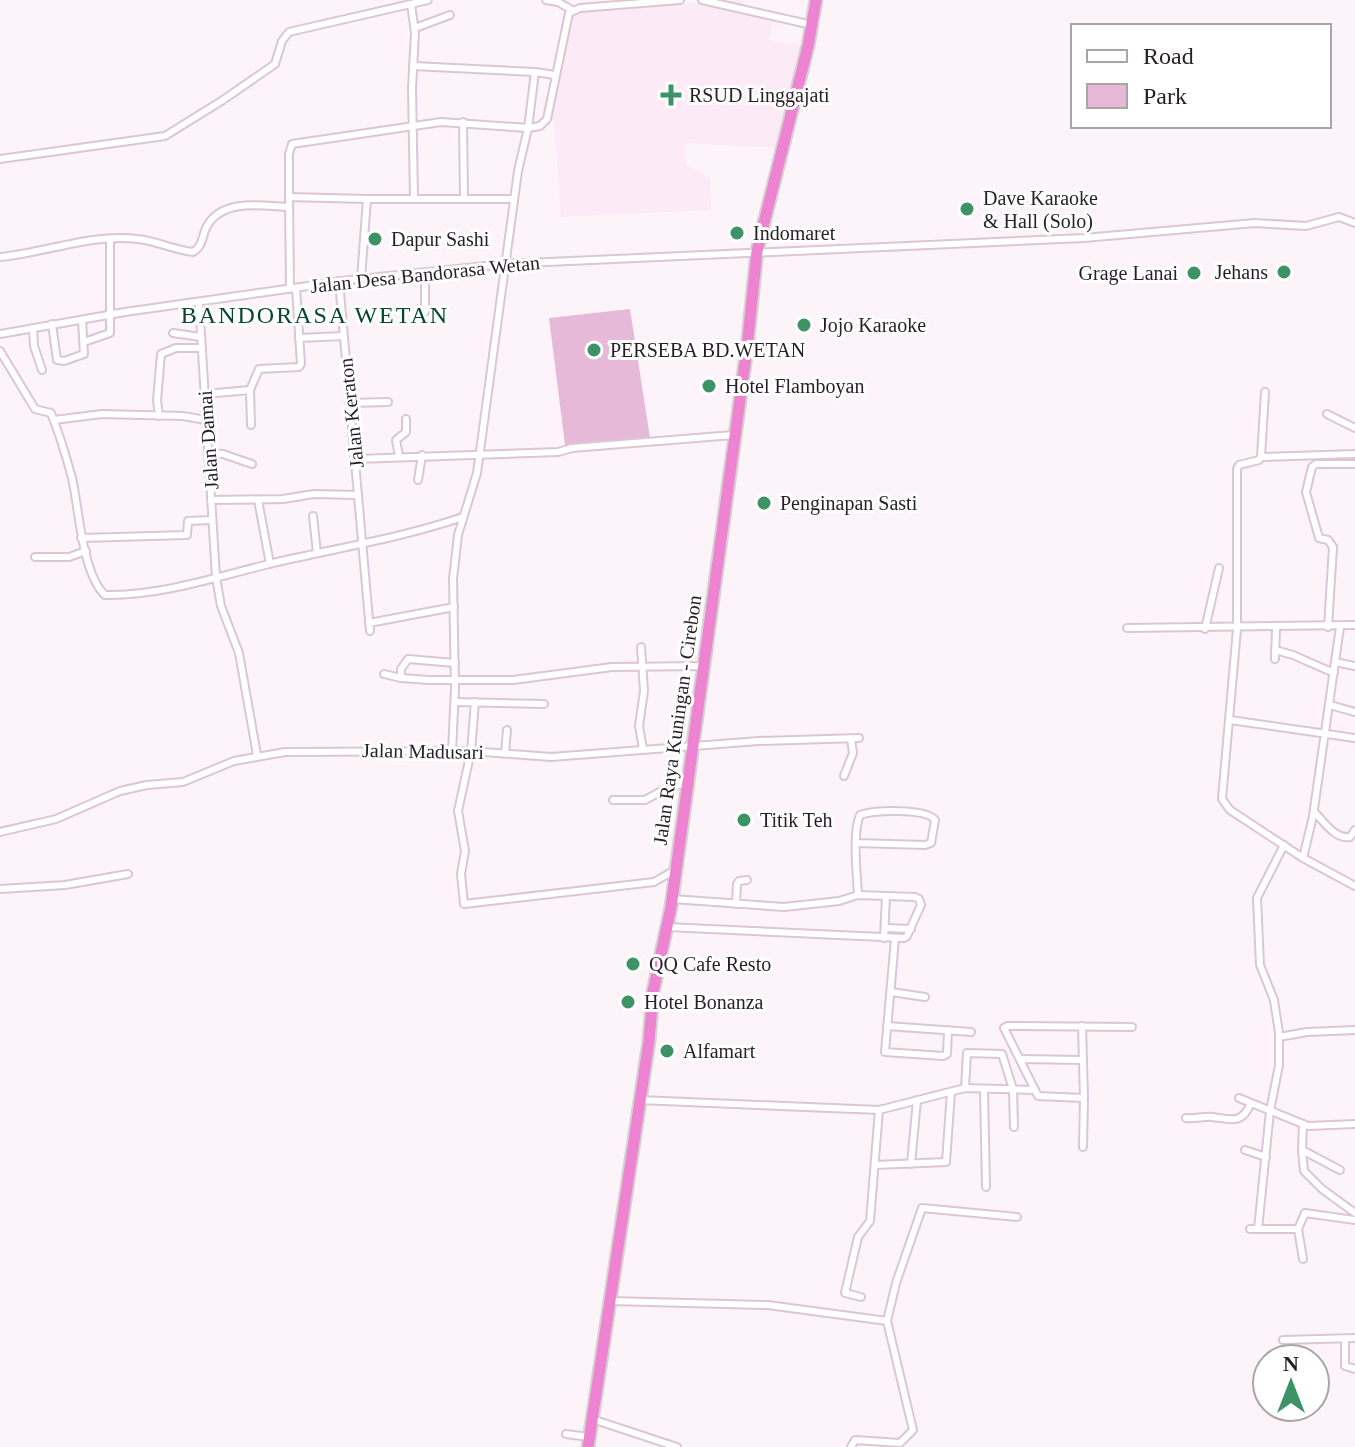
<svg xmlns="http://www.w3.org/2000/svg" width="1355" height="1447" font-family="'Times New Roman',serif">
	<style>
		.built { fill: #fceaf6 }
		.green { fill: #e7b9d9 }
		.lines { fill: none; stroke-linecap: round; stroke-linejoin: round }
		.street-casing { stroke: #dcc6d5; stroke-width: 10 }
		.highway-casing { stroke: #d4d2d3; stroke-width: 15 }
		.street { stroke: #fff; stroke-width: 6 }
		.highway { stroke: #ed83d1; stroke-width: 11 }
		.poi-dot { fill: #3d9266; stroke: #fff; stroke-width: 3 }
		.labels { text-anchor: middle; stroke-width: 6; stroke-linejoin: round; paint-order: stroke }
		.poi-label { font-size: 20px; fill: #271f24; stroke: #fff; text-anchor: start }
		.street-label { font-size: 20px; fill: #271f24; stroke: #fff }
		.quarter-label { font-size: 24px; letter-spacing: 2px; fill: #06482b; stroke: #fff }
	</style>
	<rect width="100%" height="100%" fill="#fdf4fa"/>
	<polygon class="built" points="743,0 741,10 773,19 769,40 801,45 779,148 685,143 686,165 710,178 711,210 561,217 554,121 548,118 568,16 581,9"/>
	<polygon class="green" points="630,309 650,438 565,445 549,318"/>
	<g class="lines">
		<defs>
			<g id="street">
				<polyline points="546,0 558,2 572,10"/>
				<polyline points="702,0 812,25"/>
				<polyline points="411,4 415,33 412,88 414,199"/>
				<polyline points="415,28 450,15"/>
				<polyline points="413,66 535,72 528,128 518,171 477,473 458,535 453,579 455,689 452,751"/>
				<polyline points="535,72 555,75"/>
				<polyline points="463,122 464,199"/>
				<polyline points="0,159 165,136 223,100 275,64 282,41 289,32 428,0"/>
				<polyline points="289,197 289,154 292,144 441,122 528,128 540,126 547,119 569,13 580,8 680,0"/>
				<path d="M0,257c45,-4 92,-24 138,-18 19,2 36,11 55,13 10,-5 9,-17 14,-26 16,-28 55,-20 82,-19"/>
				<polyline points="361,279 367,199 514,199"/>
				<polyline points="339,281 370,631"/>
				<polyline points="290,289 289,197 367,199"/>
				<polyline points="199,302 216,577 221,606 239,653 257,755"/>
				<polyline points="425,312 425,272"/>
				<polyline points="52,324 57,360 64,361 84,354 82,320"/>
				<polyline points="33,328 34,346 42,370"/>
				<polyline points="173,333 201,337"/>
				<polyline points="0,334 125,312 350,280 505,264 1084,238 1255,223 1306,226 1339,217 1355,223"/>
				<polyline points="299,338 343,336"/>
				<polyline points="84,342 110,333 110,240"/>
				<path d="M0,351l35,58 16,4c8,20 15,43 21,65 7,30 10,96 33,117 57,1 114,-19 168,-32 64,-15 128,-25 190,-46"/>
				<polyline points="1265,392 1261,457 1259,460 1239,465 1237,469 1237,629 1222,799 1230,810 1303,858 1355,886"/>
				<polyline points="205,394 250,390"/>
				<polyline points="350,403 388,402"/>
				<polyline points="1327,414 1355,428"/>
				<polyline points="159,416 157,400 161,354 176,348 202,348"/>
				<polyline points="54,420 102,414 183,416 206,420"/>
				<polyline points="251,425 250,390 259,369 299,367 301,364 296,288"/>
				<polyline points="208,453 223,454 252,464"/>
				<polyline points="399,456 396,440 406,432 406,419"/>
				<polyline points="1261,457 1355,454"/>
				<polyline points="356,459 558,452 572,448 733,435"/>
				<polyline points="418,480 422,455"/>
				<polyline points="211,500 283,499 314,494 358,495"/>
				<polyline points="258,500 270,564"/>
				<polyline points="313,516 317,553"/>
				<polyline points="81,538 187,535 188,521 212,520"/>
				<polyline points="35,557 69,557 86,551"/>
				<polyline points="369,623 454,607"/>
				<polyline points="1328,627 1333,547 1328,540 1319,538 1306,492 1312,467 1316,464 1355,464"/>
				<polyline points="1127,628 1355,625"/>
				<polyline points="1205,629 1219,568"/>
				<polyline points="641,647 644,691 639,726 643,749"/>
				<polyline points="1275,650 1293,655 1334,673"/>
				<polyline points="1275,659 1276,628"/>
				<polyline points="1335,662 1355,666"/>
				<polyline points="455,663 408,659 401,669 401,678 429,680 513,680 612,667 703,666"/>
				<polyline points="384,674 401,678"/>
				<polyline points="455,702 544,704"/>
				<polyline points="475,702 471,751 458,811 465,851 461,874 464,904 654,882 675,870"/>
				<polyline points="1330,705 1355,712"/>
				<polyline points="1230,720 1355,738"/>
				<polyline points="505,753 507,730"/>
				<polyline points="844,776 853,753 851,739"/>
				<polyline points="613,800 645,800 667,788 688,782"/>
				<path d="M1314,812c11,10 20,27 36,25l5,-7"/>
				<polyline points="0,832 56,819 120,791 147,785 183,782 234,761 285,752 471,751 551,757 759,741 859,738"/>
				<path d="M857,843l68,2 6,-2 4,-23c-9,-12 -61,-10 -75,-5 -8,18 -3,59 -2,80"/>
				<polyline points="1303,858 1313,816 1340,627"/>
				<polyline points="0,889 65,885 128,874"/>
				<polyline points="736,904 737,884 739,881 747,880"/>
				<polyline points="667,927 904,938 907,936 921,905 919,899 915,897 858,895 839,901 784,907 672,899"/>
				<polyline points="885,928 911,929"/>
				<polyline points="884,938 886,896"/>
				<polyline points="895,939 885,1052 943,1056 947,1054 948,1030"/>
				<polyline points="891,992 925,997"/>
				<polyline points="887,1026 971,1032"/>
				<polyline points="1082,1026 1084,1098 1038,1096 1004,1028 1007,1026 1132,1027"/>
				<polyline points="1279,1037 1307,1032 1355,1030"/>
				<polyline points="1020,1059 1083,1060"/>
				<polyline points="965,1088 967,1053 1002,1054 1013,1089 1014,1127"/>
				<polyline points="984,1089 986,1187"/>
				<polyline points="1239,1098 1308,1126 1355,1124"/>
				<polyline points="639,1100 879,1110 965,1088 1035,1090"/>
				<path d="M1186,1118c9,1 18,-2 27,-1 20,3 29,7 38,-14"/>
				<polyline points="1303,1124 1302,1150 1340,1170"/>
				<polyline points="1083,1147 1084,1098"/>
				<polyline points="1245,1150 1266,1157"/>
				<polyline points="1302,1150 1304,1171 1322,1189 1355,1213"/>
				<polyline points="911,1164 917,1100"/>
				<polyline points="875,1165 946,1162 951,1092"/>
				<polyline points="1250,1229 1298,1229"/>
				<polyline points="1258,1229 1270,1111 1279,1065 1279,1033 1274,1000 1260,965 1257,898 1284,845"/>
				<polyline points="1303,1259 1298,1229 1305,1213 1355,1220"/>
				<polyline points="861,1297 845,1293 858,1237 870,1221 879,1110"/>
				<polyline points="611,1301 768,1305 887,1321"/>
				<polyline points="1283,1340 1355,1338"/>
				<polyline points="1345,1340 1345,1366 1355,1369"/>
				<polyline points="592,1419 677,1447"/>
				<polyline points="566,1434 589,1437"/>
				<polyline points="851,1447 855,1440 900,1443 913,1430 887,1321 896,1283 922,1208 1017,1217"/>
			</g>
			<polyline id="highway" points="588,1447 649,1041 653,992 671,907 747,348 757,251 808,46 816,0"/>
		</defs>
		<use href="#street" class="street-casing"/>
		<use href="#highway" class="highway-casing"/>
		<use href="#street" class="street"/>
		<use href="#highway" class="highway"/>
	</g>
	<g class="poi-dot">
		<path d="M667 83h8v8h8v8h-8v8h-8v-8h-8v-8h8z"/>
		<circle cx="967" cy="209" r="8"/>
		<circle cx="737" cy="233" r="8"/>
		<circle cx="375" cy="239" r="8"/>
		<circle cx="1284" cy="272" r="8"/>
		<circle cx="1194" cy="273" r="8"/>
		<circle cx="804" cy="325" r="8"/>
		<circle cx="594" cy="350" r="8"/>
		<circle cx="709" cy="386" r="8"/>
		<circle cx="764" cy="503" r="8"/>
		<circle cx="744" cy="820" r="8"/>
		<circle cx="633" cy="964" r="8"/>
		<circle cx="628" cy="1002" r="8"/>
		<circle cx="667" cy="1051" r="8"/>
	</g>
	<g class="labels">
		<g class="poi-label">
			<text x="689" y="102">RSUD Linggajati</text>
			<text x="983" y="205">Dave Karaoke<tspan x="983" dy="23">&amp; Hall (Solo)</tspan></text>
			<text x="753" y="240">Indomaret</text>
			<text x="391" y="246">Dapur Sashi</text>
			<text x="1268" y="279" text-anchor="end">Jehans</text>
			<text x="1178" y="280" text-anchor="end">Grage Lanai</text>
			<text x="820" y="332">Jojo Karaoke</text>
			<text x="610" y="357">PERSEBA BD.WETAN</text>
			<text x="725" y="393">Hotel Flamboyan</text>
			<text x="780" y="510">Penginapan Sasti</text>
			<text x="760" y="827">Titik Teh</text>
			<text x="649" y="971">QQ Cafe Resto</text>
			<text x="644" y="1009">Hotel Bonanza</text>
			<text x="683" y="1058">Alfamart</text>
		</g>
		<g class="street-label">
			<text transform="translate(425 274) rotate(-6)" y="7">Jalan Desa Bandorasa Wetan</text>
			<text transform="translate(351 413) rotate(-96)" y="7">Jalan Keraton</text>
			<text transform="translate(208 440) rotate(-94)" y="7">Jalan Damai</text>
			<text transform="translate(677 720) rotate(-82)" y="7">Jalan Raya Kuningan - Cirebon</text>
			<text transform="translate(423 751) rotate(1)" y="7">Jalan Madusari</text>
		</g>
		<g class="quarter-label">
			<text x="315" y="323">BANDORASA WETAN</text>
		</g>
	</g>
	<rect x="1071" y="24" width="260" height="104" fill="#ffffff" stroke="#a9a5a7" stroke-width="2"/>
	<rect x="1087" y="50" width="40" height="12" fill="#ffffff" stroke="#a9a5a7" stroke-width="2"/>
	<text x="1143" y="64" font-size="24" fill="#271f24">Road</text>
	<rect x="1087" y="84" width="40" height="24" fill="#e7b9d9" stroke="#a9a5a7" stroke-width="2"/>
	<text x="1143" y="104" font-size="24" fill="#271f24">Park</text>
	<g transform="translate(1291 1383)"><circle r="38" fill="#ffffff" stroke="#a9a5a7" stroke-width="2"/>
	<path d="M0-6L14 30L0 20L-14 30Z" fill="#3d9266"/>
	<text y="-12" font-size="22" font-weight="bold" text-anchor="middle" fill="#271f24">N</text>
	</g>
</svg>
